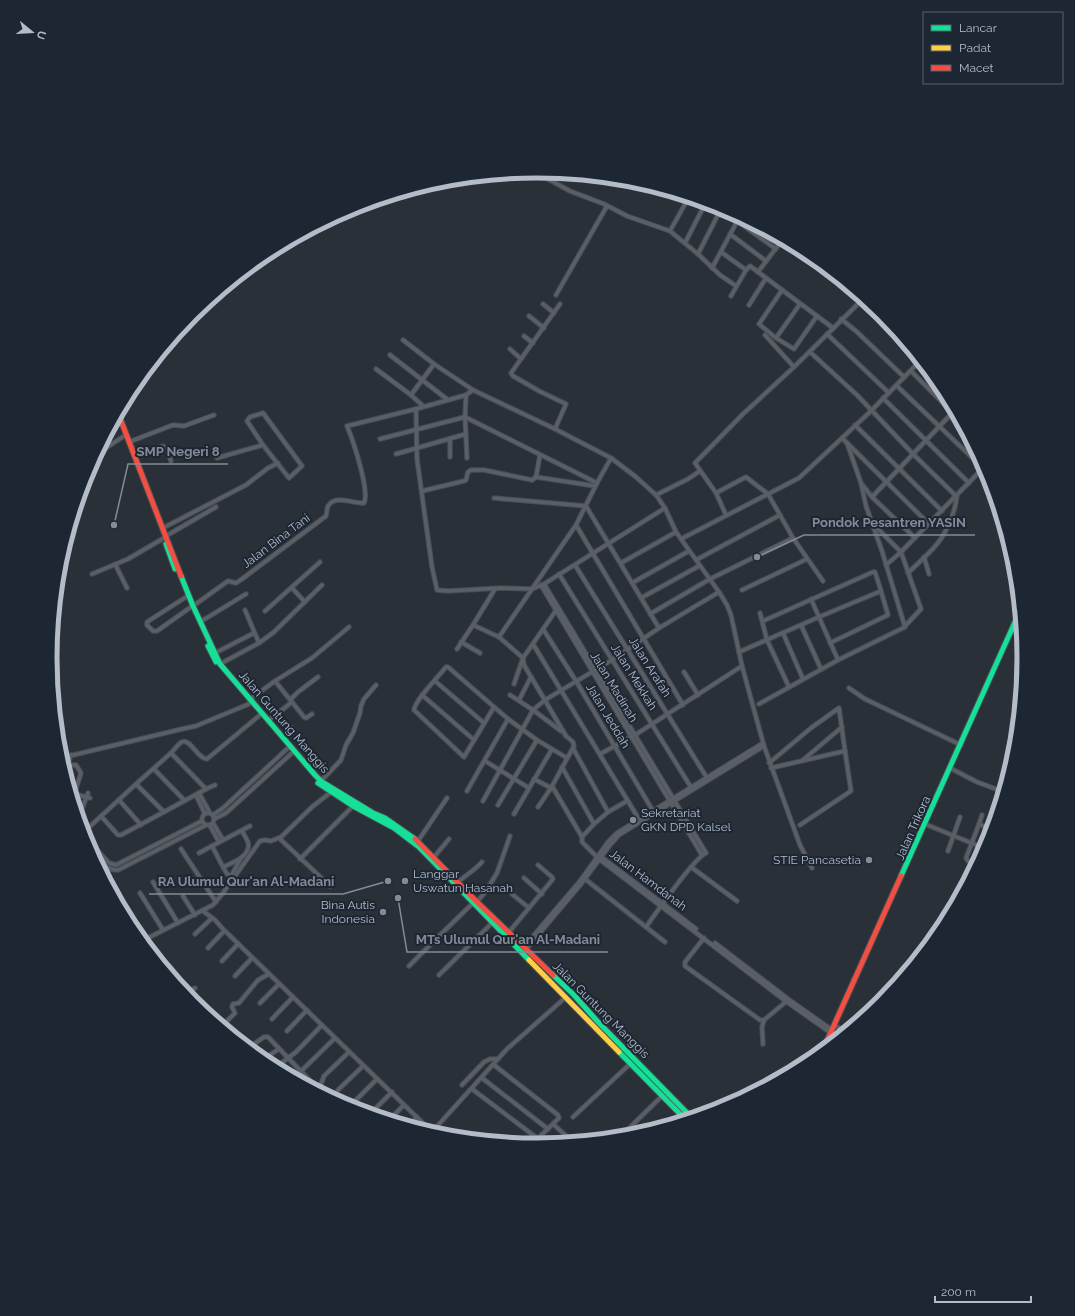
<svg xmlns="http://www.w3.org/2000/svg" width="1075" height="1316" font-family="Raleway,sans-serif">
	<style>
		.lines { fill: none; stroke-linecap: round; stroke-linejoin: round }
		.street-casing { stroke: #484c53; stroke-width: 5.5 }
		.fast-casing { stroke: #484c53; stroke-width: 7 }
		.slow-casing { stroke: #484c53; stroke-width: 7 }
		.jam-casing { stroke: #484c53; stroke-width: 7 }
		.street { stroke: #5a5e66; stroke-width: 3.5 }
		.fast { stroke: #16e098; stroke-width: 5 }
		.slow { stroke: #ffcf43; stroke-width: 5 }
		.jam { stroke: #f24e42; stroke-width: 5 }
		.poi-dot { fill: #848b96; stroke: #1d2633; stroke-width: 1.5 }
		.labels { text-anchor: middle; stroke-width: 4; stroke-linejoin: round; paint-order: stroke }
		.street-label { font-size: 12px; fill: #b4bcc9; stroke: #1d2633 }
		.poi-label { font-size: 12px; fill: #b4bcc9; stroke: #1d2633; text-anchor: start }
		.rim { fill: none; stroke: #b4bcc9; stroke-width: 5 }
		.leader { fill: none; stroke: #848b96; stroke-width: 1.5 }
		.callout-dot { fill: #848b96; stroke: #1d2633; stroke-width: 1.5 }
		.callout-label { font-size: 13px; text-anchor: middle; font-weight: bold; fill: #848b96; stroke: #1d2633; stroke-width: 4; stroke-linejoin: round; paint-order: stroke }
	</style>
	<rect width="100%" height="100%" fill="#2a3038"/>
	<g class="lines">
		<defs>
			<g id="street">
				<polyline points="537,171 548,179 570,191 604,204 627,216 670,231 698,254 720,275 736,286"/>
				<polyline points="737,221 776,249"/>
				<polyline points="670,231 689,197"/>
				<polyline points="730,234 766,261"/>
				<polyline points="685,243 706,202"/>
				<polyline points="721,252 746,270"/>
				<polyline points="698,254 722,207"/>
				<polyline points="712,268 740,216"/>
				<polyline points="758,272 783,239"/>
				<polyline points="782,290 759,324 776,338 794,349 817,316"/>
				<polyline points="556,295 607,206"/>
				<polyline points="731,296 746,270 750,266 833,328"/>
				<polyline points="543,304 554,313"/>
				<polyline points="749,305 766,278"/>
				<polyline points="529,316 544,328"/>
				<polyline points="841,319 856,331 904,377"/>
				<polyline points="827,334 889,393"/>
				<polyline points="765,335 794,367"/>
				<polyline points="524,336 533,343"/>
				<polyline points="776,338 800,304"/>
				<polyline points="403,340 434,364 473,390 555,429 611,458"/>
				<polyline points="510,349 521,359"/>
				<polyline points="810,352 857,395 913,454 956,496"/>
				<polyline points="390,355 448,400"/>
				<polyline points="376,369 411,395"/>
				<polyline points="911,371 961,421"/>
				<polyline points="897,386 983,468"/>
				<polyline points="473,390 466,395 465,417 597,483"/>
				<polyline points="466,395 416,409 417,459 432,567 437,590 448,591 501,588 532,589 544,584 665,508"/>
				<polyline points="883,398 969,483"/>
				<polyline points="423,406 411,395 434,364"/>
				<polygon points="263,413 302,466 289,478 263,445 247,421 250,417"/>
				<polyline points="855,425 942,511"/>
				<polyline points="555,429 566,404 539,391 513,376 511,373 560,304"/>
				<polyline points="842,438 929,524"/>
				<polyline points="380,439 465,417 467,458"/>
				<polyline points="450,439 450,457"/>
				<polyline points="129,442 173,425 184,426 214,415"/>
				<polyline points="97,454 124,436"/>
				<polyline points="396,454 466,434"/>
				<polyline points="134,456 163,446 166,448 171,461"/>
				<polyline points="217,458 263,445"/>
				<polyline points="700,471 688,479 656,495 665,508 676,532 719,592 727,605 731,615 742,666 764,746 800,845 812,868"/>
				<polyline points="536,477 540,455"/>
				<polyline points="861,483 872,497 915,538"/>
				<polyline points="422,491 464,481 466,480 468,472 471,470 484,470 532,480 536,477 595,486"/>
				<polyline points="716,493 746,477 768,494 780,515"/>
				<polyline points="872,497 955,410"/>
				<polyline points="494,498 586,506 659,628"/>
				<polyline points="726,515 716,493 695,463 743,414 794,367 864,298"/>
				<polyline points="576,525 683,705"/>
				<polyline points="874,525 901,552 921,609 905,626"/>
				<polyline points="163,528 246,485 268,468 278,463"/>
				<polyline points="166,536 216,507"/>
				<polyline points="681,539 799,478 871,411 921,360"/>
				<polyline points="924,557 929,574"/>
				<polyline points="696,560 780,515 793,538 823,581"/>
				<polyline points="621,563 676,532"/>
				<polyline points="115,564 127,588"/>
				<polyline points="575,565 707,778"/>
				<polyline points="886,565 901,552 985,466"/>
				<path d="M908,573c10,-10 21,-19 29,-29 10,-12 19,-34 20,-49"/>
				<polyline points="92,574 128,559 164,538"/>
				<polyline points="559,574 692,789"/>
				<polyline points="632,583 689,551"/>
				<path d="M544,584l162,269c-13,6 -50,60 -60,74"/>
				<polyline points="541,585 702,855"/>
				<polyline points="292,588 305,602"/>
				<polyline points="742,590 807,559"/>
				<polyline points="186,597 147,622 147,625 153,631 157,631 191,607"/>
				<polyline points="641,598 699,566"/>
				<polyline points="811,599 819,617 881,591 888,615 830,643"/>
				<path d="M193,606l35,-25 8,2 6,-4 84,-63c1,-3 1,-8 2,-10 8,-12 25,-2 36,-3 6,-12 -11,-63 -17,-77l69,-17"/>
				<polyline points="557,609 523,658 524,665 566,736"/>
				<polyline points="245,610 259,643"/>
				<polyline points="265,611 320,562"/>
				<polyline points="760,613 767,640 789,687"/>
				<polyline points="650,614 710,579 793,538"/>
				<polyline points="763,621 873,572 875,572 881,591"/>
				<polyline points="200,622 246,594"/>
				<polyline points="473,625 495,589"/>
				<polyline points="801,625 821,669"/>
				<polyline points="543,629 576,681 653,811"/>
				<polyline points="783,633 803,679"/>
				<polyline points="499,637 576,525 597,483 611,458 636,477 656,495"/>
				<polyline points="461,642 480,653"/>
				<polyline points="533,644 640,821"/>
				<polyline points="457,649 473,625 499,637 523,658 514,684"/>
				<polyline points="739,652 819,617 838,660"/>
				<polyline points="215,653 254,633"/>
				<polyline points="220,664 259,643 274,632 322,585"/>
				<polyline points="684,672 698,695"/>
				<polyline points="275,681 304,717 306,718 312,714"/>
				<polyline points="435,681 484,723"/>
				<polyline points="849,688 865,699 961,745"/>
				<polyline points="422,695 474,740"/>
				<polyline points="510,695 533,710 561,731"/>
				<polyline points="249,700 275,681 312,658 349,627"/>
				<polyline points="290,700 298,692 318,677"/>
				<polyline points="519,700 531,677"/>
				<polyline points="759,704 838,660 905,627 882,551 866,506 861,483 847,443"/>
				<path d="M494,707l-30,50 -50,-47c1,-10 25,-34 32,-43h2l60,52 29,21 30,18"/>
				<polyline points="268,721 292,702"/>
				<polyline points="283,737 292,728"/>
				<polyline points="573,748 608,812 594,824 582,837 582,842 599,859 787,1002 831,1033"/>
				<path d="M171,753c3,-3 7,-9 11,-11 8,-4 16,17 25,17l53,-44"/>
				<polyline points="600,754 635,735 742,666"/>
				<polyline points="61,758 182,729 196,726 249,704"/>
				<polyline points="803,760 842,727"/>
				<polyline points="485,761 529,788"/>
				<polyline points="769,763 811,728 839,708 845,751 771,768"/>
				<polyline points="68,765 76,765 81,773 73,798"/>
				<polyline points="562,767 594,824"/>
				<polyline points="950,768 977,782 1004,792"/>
				<polyline points="154,769 184,800"/>
				<polyline points="65,773 71,755"/>
				<polyline points="534,779 551,788 574,746 573,742 566,736"/>
				<polyline points="321,781 341,760 346,745 353,733 360,713 361,706 364,699 376,685"/>
				<polyline points="552,786 582,837"/>
				<polyline points="206,789 215,785"/>
				<polyline points="467,791 508,719"/>
				<polyline points="199,793 210,813"/>
				<polyline points="74,794 90,798"/>
				<polyline points="196,795 205,814"/>
				<polyline points="119,800 141,825"/>
				<polyline points="483,801 533,710 545,700 612,660 659,628 719,592"/>
				<polyline points="498,805 537,740"/>
				<polyline points="538,807 551,788"/>
				<polyline points="608,812 627,801"/>
				<circle cx="208" cy="819" r="6"/>
				<polyline points="80,814 88,793"/>
				<polyline points="514,814 552,749"/>
				<polyline points="213,815 223,808 288,748"/>
				<polyline points="101,816 118,835 121,835 164,812"/>
				<polyline points="214,819 226,813 292,753"/>
				<polyline points="213,823 223,840"/>
				<polyline points="925,824 986,849"/>
				<polyline points="979,824 982,815"/>
				<polyline points="800,825 851,791 845,751"/>
				<polyline points="210,826 219,842"/>
				<polyline points="85,831 136,784 164,812 206,789 171,753 136,784"/>
				<path d="M242,831c2,3 4,7 6,11 4,14 -16,21 -25,25l-11,-21 38,-20"/>
				<polyline points="86,837 107,861 109,863 116,865 202,821"/>
				<polyline points="279,838 330,886"/>
				<polyline points="418,841 447,798"/>
				<path d="M88,846c8,9 16,25 30,24l88,-45"/>
				<polyline points="181,849 216,902"/>
				<polyline points="948,851 960,817"/>
				<polyline points="199,853 212,846"/>
				<polyline points="600,856 696,929"/>
				<polyline points="434,857 449,839"/>
				<polyline points="300,859 353,806"/>
				<polyline points="977,865 968,861 966,858 979,824 992,830"/>
				<polyline points="223,867 227,874 231,876 241,858"/>
				<polyline points="691,867 737,901"/>
				<polyline points="524,878 542,894"/>
				<polyline points="585,879 665,942"/>
				<polyline points="153,882 178,923"/>
				<path d="M458,882c8,-7 17,-12 24,-20"/>
				<polyline points="140,893 163,930"/>
				<polyline points="512,894 529,908"/>
				<polyline points="183,896 195,915"/>
				<polyline points="477,902 486,891 497,873 510,836"/>
				<polyline points="126,911 144,940"/>
				<polyline points="203,911 215,920 223,929 431,1131"/>
				<polyline points="509,932 553,879 552,877 538,865"/>
				<polyline points="195,934 212,918"/>
				<polyline points="704,938 685,962 685,966 760,1020 764,1020"/>
				<polyline points="142,941 213,905 223,893 260,841 265,840 271,841 281,837 312,807 331,792"/>
				<polyline points="715,943 788,999 832,1030"/>
				<polyline points="208,948 224,931"/>
				<polyline points="523,948 580,881 608,842 617,833 763,743"/>
				<polyline points="523,953 581,884 610,845 619,835 764,746"/>
				<polyline points="222,961 238,944"/>
				<polyline points="409,966 438,937 473,903"/>
				<polyline points="439,975 493,922"/>
				<polyline points="235,976 252,958"/>
				<polyline points="185,993 195,988"/>
				<polyline points="260,1003 279,984"/>
				<polyline points="205,1013 206,1013"/>
				<polyline points="863,1018 868,1008"/>
				<polyline points="272,1019 293,997"/>
				<polyline points="834,1025 847,1032"/>
				<polyline points="224,1029 226,1027 226,1022 235,1013 232,1007 233,1004 239,1003 258,980 269,974"/>
				<polyline points="287,1031 307,1010"/>
				<polyline points="763,1044 762,1027 764,1020 788,1000"/>
				<polyline points="248,1048 264,1037 268,1037 317,1088"/>
				<polyline points="262,1060 279,1049"/>
				<polyline points="494,1065 558,1115 559,1118 531,1145"/>
				<polyline points="275,1068 296,1052 322,1025"/>
				<polyline points="294,1078 335,1038"/>
				<polyline points="482,1078 548,1129"/>
				<polyline points="462,1085 484,1062 490,1059 498,1059"/>
				<polyline points="317,1089 321,1084 324,1076 349,1052"/>
				<polyline points="472,1089 537,1138"/>
				<polyline points="338,1090 363,1066"/>
				<polyline points="339,1102 340,1102"/>
				<polyline points="350,1106 377,1079"/>
				<polyline points="370,1114 392,1092"/>
				<polyline points="573,1117 631,1063"/>
				<polyline points="389,1120 404,1105"/>
				<polyline points="553,1124 573,1142"/>
				<polyline points="409,1126 417,1117"/>
				<polyline points="431,1133 507,1049 566,997"/>
				<polyline points="619,1138 663,1095"/>
			</g>
			<g id="fast">
				<polyline points="166,544 175,569"/>
				<polyline points="181,576 193,606 220,664 315,775 322,782 373,813 385,818 415,839"/>
				<polyline points="208,646 216,662"/>
				<polyline points="318,783 353,806 394,828 419,847 529,960"/>
				<polyline points="901,876 1020,611"/>
				<polyline points="553,975 574,995 598,1022 692,1118"/>
				<polyline points="619,1052 686,1120"/>
			</g>
			<polyline id="slow" points="529,960 619,1052"/>
			<g id="jam">
				<polyline points="118,413 181,576"/>
				<polyline points="415,839 477,902 553,975"/>
				<polyline points="822,1052 901,876"/>
			</g>
		</defs>
		<use href="#street" class="street-casing"/>
		<use href="#fast" class="fast-casing"/>
		<use href="#slow" class="slow-casing"/>
		<use href="#jam" class="jam-casing"/>
		<use href="#street" class="street"/>
		<use href="#fast" class="fast"/>
		<use href="#slow" class="slow"/>
		<use href="#jam" class="jam"/>
	</g>
	<g class="poi-dot">
		<circle cx="633" cy="820" r="4"/>
		<circle cx="869" cy="860" r="4"/>
		<circle cx="405" cy="881" r="4"/>
		<circle cx="383" cy="912" r="4"/>
	</g>
	<g class="labels">
		<g class="street-label">
			<text transform="translate(276 541) rotate(-37)" y="4">Jalan Bina Tani</text>
			<text transform="translate(650 667) rotate(58)" y="4">Jalan Arafah</text>
			<text transform="translate(634 677) rotate(58)" y="4">Jalan Mekkah</text>
			<text transform="translate(614 687) rotate(59)" y="4">Jalan Madinah</text>
			<text transform="translate(608 716) rotate(59)" y="4">Jalan Jeddah</text>
			<text transform="translate(284 722) rotate(49)" y="4">Jalan Guntung Manggis</text>
			<text transform="translate(913 828) rotate(-66)" y="4">Jalan Trikora</text>
			<text transform="translate(648 880) rotate(37)" y="4">Jalan Hamdanah</text>
			<text transform="translate(601 1010) rotate(45)" y="4">Jalan Guntung Manggis</text>
		</g>
		<g class="poi-label">
			<text x="641" y="817">Sekretariat<tspan x="641" dy="14">GKN DPD Kalsel</tspan></text>
			<text x="861" y="864" text-anchor="end">STIE Pancasetia</text>
			<text x="413" y="878">Langgar<tspan x="413" dy="14">Uswatun Hasanah</tspan></text>
			<text x="375" y="909" text-anchor="end">Bina Autis<tspan x="375" dy="14">Indonesia</tspan></text>
		</g>
	</g>
	<path d="M0 0H1075V1316H0ZM57 658a480 480 0 1 1 960 0a480 480 0 1 1-960 0Z" fill="#1d2633" fill-rule="evenodd"/>
	<path class="rim" d="M57 658a480 480 0 1 1 960 0a480 480 0 1 1-960 0Z"/>
	<path class="leader" d="M114 525L128 464H228M757 557L804 535H975M388 881L343 894H149M398 898L407 952H608"/>
	<g class="callout-dot">
		<circle cx="114" cy="525" r="4"/>
		<circle cx="757" cy="557" r="4"/>
		<circle cx="388" cy="881" r="4"/>
		<circle cx="398" cy="898" r="4"/>
	</g>
	<g class="callout-label">
		<text x="178" y="456">SMP Negeri 8</text>
		<text x="889" y="527">Pondok Pesantren YASIN</text>
		<text x="246" y="886">RA Ulumul Qur'an Al-Madani</text>
		<text x="508" y="944">MTs Ulumul Qur'an Al-Madani</text>
	</g>
	<rect x="923" y="12" width="140" height="72" fill="#1d2633" stroke="#59626f"/>
	<rect x="931" y="25" width="20" height="6" fill="#16e098" stroke="#59626f"/>
	<text x="959" y="32" font-size="12" fill="#b4bcc9">Lancar</text>
	<rect x="931" y="45" width="20" height="6" fill="#ffcf43" stroke="#59626f"/>
	<text x="959" y="52" font-size="12" fill="#b4bcc9">Padat</text>
	<rect x="931" y="65" width="20" height="6" fill="#f24e42" stroke="#59626f"/>
	<text x="959" y="72" font-size="12" fill="#b4bcc9">Macet</text>
	<g transform="translate(32 32) rotate(108)" stroke="#1d2633" stroke-width="3" paint-order="stroke">
	<path d="M0-3L7 15L0 10L-7 15Z" fill="#b4bcc9"/>
	<text y="-6" font-size="11" font-weight="bold" text-anchor="middle" fill="#b4bcc9">U</text>
	</g>
	<path d="M935 1296v6h96v-6" fill="none" stroke="#b4bcc9" stroke-width="2"/>
	<text x="941" y="1296" font-size="12" fill="#b4bcc9" stroke="#1d2633" stroke-width="3" paint-order="stroke">200 m</text>
</svg>
